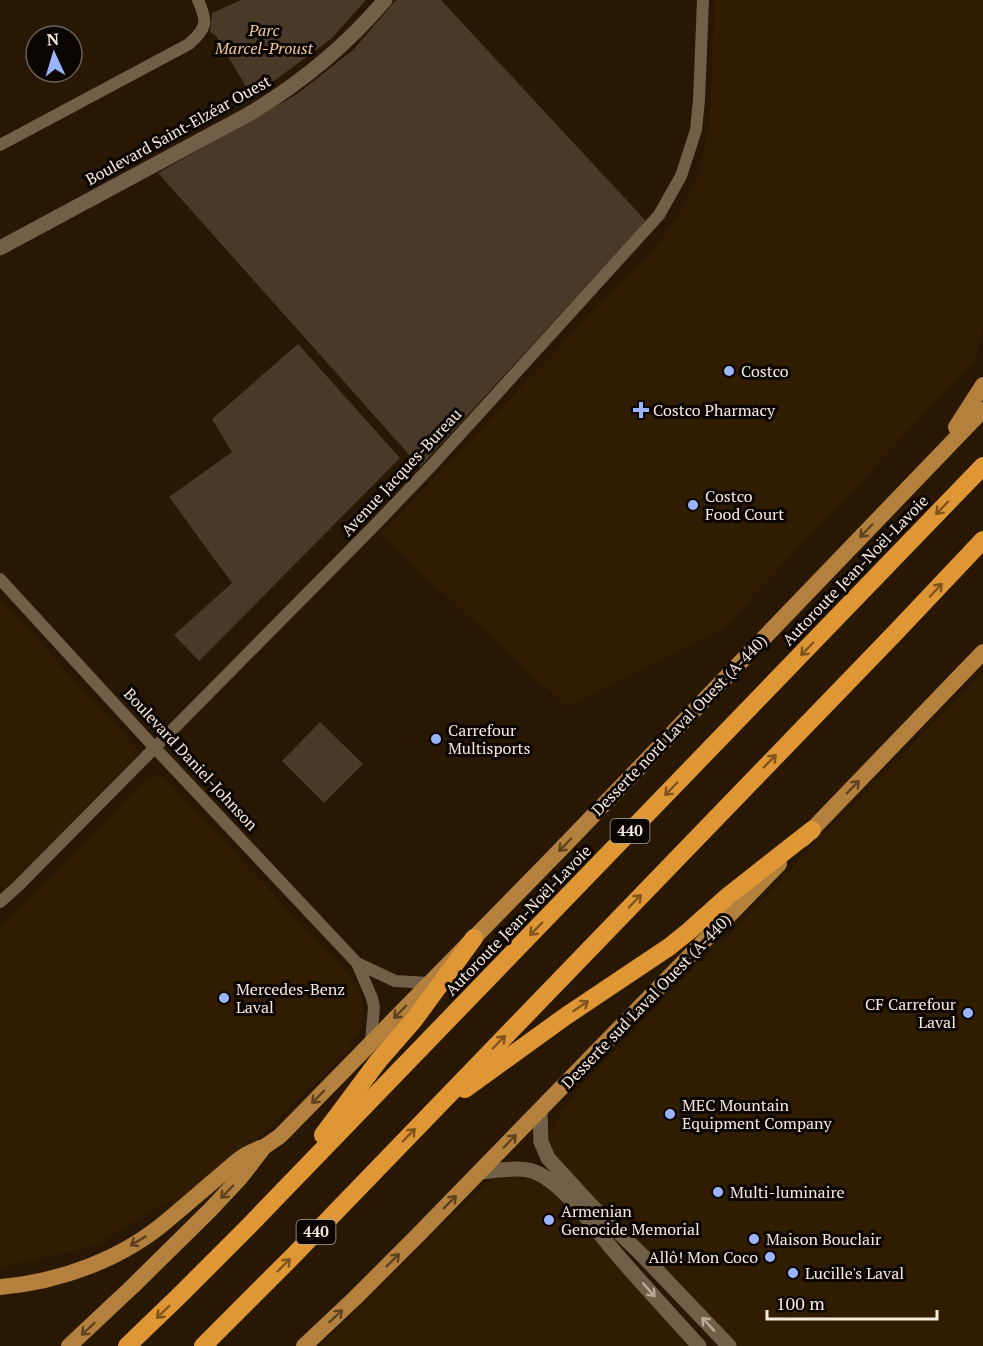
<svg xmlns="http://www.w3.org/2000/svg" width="983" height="1346" font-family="'PT Serif',serif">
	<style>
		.built { fill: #301c01 }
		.green { fill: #483928 }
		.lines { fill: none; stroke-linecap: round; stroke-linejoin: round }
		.minor { stroke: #725f48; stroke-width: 12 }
		.tertiary { stroke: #725f48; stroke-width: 15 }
		.primary { stroke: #b3813d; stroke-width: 16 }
		.motorway { stroke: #df9735; stroke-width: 18 }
		.oneway { stroke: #80551e }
		.oneway2 { stroke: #5f431f }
		.oneway3 { stroke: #bbac9a }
		.poi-dot { fill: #9ab5fd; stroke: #0b0501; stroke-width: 2 }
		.labels { text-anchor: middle; stroke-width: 6; stroke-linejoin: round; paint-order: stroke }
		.shield { fill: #0b0501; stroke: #b0a69c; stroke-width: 1.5 }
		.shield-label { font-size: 15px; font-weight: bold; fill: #f7ebde }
		.park-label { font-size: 16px; font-style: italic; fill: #f1c89a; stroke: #0b0501 }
		.street-label { font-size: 16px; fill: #f7ebde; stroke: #0b0501 }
		.poi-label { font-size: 16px; fill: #f7ebde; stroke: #0b0501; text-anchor: start }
	</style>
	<rect width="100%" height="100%" fill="#281703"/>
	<g class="built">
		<polygon points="714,0 983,0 983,328 974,361 720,631 567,707 380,534 655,248 679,213 698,176 710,123"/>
		<polygon points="0,599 140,752 5,890 0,884"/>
		<polygon points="983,672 983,1346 738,1346 665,1269 608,1215 553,1154 548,1144 550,1131 563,1109 577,1091 719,941 722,943 788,872"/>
		<polygon points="155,775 161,776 165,778 353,980 358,987 364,1005 362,1025 359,1033 348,1047 350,1049 294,1104 243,1152 176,1206 169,1201 97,1244 74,1251 0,1267 0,929 146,779"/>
		<polygon points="510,1175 534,1177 555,1192 586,1227 606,1254 690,1346 321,1346 482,1187 489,1182 499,1177"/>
	</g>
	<g class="green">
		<polygon points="241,0 366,0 331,39 252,97 216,36 210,32 212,13"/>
		<polygon points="396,0 441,0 646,221 420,467 158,173 297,94 353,50"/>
		<polygon points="298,344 400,458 199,661 174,635 232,583 169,497 232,452 212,419"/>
		<polygon points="320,722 363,764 324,803 282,761"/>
	</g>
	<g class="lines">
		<g class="minor">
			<path d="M0,145l189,-101c18,-16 19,-22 9,-44"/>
			<polyline points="0,579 155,748 357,963 395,981 429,983"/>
			<polyline points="0,902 17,887 376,524 434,463 659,215 681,176 696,130 699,100 703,0"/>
			<polyline points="357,963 372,998 374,1007 371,1042"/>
		</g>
		<g class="tertiary">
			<path d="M0,248l249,-134c52,-31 97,-68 136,-114"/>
			<polyline points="540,1110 541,1142 548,1158 590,1204 645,1258 729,1346"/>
			<path d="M480,1172c18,-1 38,-6 55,0 30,12 62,60 84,85 26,30 53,59 80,89"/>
		</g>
		<g class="primary">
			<polyline points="956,427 983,385"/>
			<polyline points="803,839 983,652"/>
			<path d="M0,1287c60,-5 123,-28 169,-68 18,-15 35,-30 53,-45 7,-6 14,-13 22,-18 4,-3 11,-5 16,-8"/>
			<polyline points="69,1346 134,1285 210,1210 241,1177 264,1147 280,1136 561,849 983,410"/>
			<polyline points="304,1346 355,1298 420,1233 779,864"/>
		</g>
		<g class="motorway">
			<polyline points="465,1089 566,1016 669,947 689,931 728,896 812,830"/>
			<polyline points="323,1135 379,1060 414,1020 474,938"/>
			<polyline points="127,1346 179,1296 248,1227 983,466"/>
			<polyline points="203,1346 294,1255 895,633 983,540"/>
		</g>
	</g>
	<defs><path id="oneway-shaft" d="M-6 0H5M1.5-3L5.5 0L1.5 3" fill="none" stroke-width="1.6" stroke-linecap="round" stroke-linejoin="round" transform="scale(1.5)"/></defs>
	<g class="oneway">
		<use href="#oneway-shaft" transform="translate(942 508) rotate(134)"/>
		<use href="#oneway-shaft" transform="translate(936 590) rotate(-47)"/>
		<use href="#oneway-shaft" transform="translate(807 649) rotate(134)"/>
		<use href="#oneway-shaft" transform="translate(770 761) rotate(-46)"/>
		<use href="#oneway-shaft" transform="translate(671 789) rotate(134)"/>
		<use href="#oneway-shaft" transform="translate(635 901) rotate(-46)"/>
		<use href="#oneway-shaft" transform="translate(536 929) rotate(134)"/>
		<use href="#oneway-shaft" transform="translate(581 1006) rotate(-34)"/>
		<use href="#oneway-shaft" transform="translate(499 1042) rotate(-46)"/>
		<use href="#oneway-shaft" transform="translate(409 1135) rotate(-46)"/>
		<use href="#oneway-shaft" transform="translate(284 1265) rotate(-45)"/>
		<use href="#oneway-shaft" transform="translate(163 1312) rotate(136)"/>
	</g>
	<g class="oneway2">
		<use href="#oneway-shaft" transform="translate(866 531) rotate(134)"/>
		<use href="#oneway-shaft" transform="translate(853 787) rotate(-46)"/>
		<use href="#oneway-shaft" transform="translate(565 845) rotate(134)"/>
		<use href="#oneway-shaft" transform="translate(400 1012) rotate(134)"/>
		<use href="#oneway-shaft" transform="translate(318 1097) rotate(134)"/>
		<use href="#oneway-shaft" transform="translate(510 1141) rotate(-46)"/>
		<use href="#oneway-shaft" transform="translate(227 1192) rotate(134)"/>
		<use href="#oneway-shaft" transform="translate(450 1202) rotate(-45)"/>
		<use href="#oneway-shaft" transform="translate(138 1241) rotate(149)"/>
		<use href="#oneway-shaft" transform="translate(393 1260) rotate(-45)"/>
		<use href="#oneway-shaft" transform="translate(336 1316) rotate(-43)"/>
		<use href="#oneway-shaft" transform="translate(88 1329) rotate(137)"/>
	</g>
	<g class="oneway3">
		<use href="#oneway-shaft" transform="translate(649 1290) rotate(48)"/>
		<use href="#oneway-shaft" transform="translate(708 1324) rotate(-133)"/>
	</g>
	<g class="poi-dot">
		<circle cx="729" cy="371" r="6"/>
		<path d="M638 401h6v6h6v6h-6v6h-6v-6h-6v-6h6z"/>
		<circle cx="693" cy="505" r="6"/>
		<circle cx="436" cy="739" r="6"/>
		<circle cx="224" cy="998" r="6"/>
		<circle cx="968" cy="1013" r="6"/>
		<circle cx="670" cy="1114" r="6"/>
		<circle cx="718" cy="1192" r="6"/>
		<circle cx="549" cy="1220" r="6"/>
		<circle cx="754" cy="1239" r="6"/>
		<circle cx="770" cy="1257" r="6"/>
		<circle cx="793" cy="1273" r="6"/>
	</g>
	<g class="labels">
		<g class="shield">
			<rect x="610.5" y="819" width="39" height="24" rx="4.5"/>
			<rect x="296.5" y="1220" width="39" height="24" rx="4.5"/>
		</g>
		<g class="shield-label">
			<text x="630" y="836">440</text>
			<text x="316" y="1237">440</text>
		</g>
		<g class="park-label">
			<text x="264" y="36">Parc<tspan x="264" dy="18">Marcel-Proust</tspan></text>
		</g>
		<g class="street-label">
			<text transform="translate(178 130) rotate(-29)" y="6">Boulevard Saint-Elzéar Ouest</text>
			<text transform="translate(401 472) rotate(-47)" y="6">Avenue Jacques-Bureau</text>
			<text transform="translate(855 570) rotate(-46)" y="6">Autoroute Jean-Noël-Lavoie</text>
			<text transform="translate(679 725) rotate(-46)" y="6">Desserte nord Laval Ouest (A-440)</text>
			<text transform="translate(191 759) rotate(47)" y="6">Boulevard Daniel-Johnson</text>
			<text transform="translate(518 920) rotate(-46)" y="6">Autoroute Jean-Noël-Lavoie</text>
			<text transform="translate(646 1001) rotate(-46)" y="6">Desserte sud Laval Ouest (A-440)</text>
		</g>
		<g class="poi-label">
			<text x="741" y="377">Costco</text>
			<text x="653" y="416">Costco Pharmacy</text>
			<text x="705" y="502">Costco<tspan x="705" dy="18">Food Court</tspan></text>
			<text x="448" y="736">Carrefour<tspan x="448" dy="18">Multisports</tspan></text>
			<text x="236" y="995">Mercedes-Benz<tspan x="236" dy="18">Laval</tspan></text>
			<text x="956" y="1010" text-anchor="end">CF Carrefour<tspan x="956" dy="18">Laval</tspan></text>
			<text x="682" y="1111">MEC Mountain<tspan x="682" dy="18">Equipment Company</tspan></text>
			<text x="730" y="1198">Multi-luminaire</text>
			<text x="561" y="1217">Armenian<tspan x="561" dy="18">Genocide Memorial</tspan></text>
			<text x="766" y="1245">Maison Bouclair</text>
			<text x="758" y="1263" text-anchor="end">Allô! Mon Coco</text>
			<text x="805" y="1279">Lucille's Laval</text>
		</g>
	</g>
	<g transform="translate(54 54) rotate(356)"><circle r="28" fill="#0b0501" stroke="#696159" stroke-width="1.5"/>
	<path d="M0-4.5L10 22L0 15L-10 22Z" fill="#9ab5fd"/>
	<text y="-9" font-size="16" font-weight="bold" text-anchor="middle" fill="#f7ebde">N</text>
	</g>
	<path d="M767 1310v9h170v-9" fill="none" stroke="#f7ebde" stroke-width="3"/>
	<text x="776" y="1310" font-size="18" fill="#f7ebde" stroke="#0b0501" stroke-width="4.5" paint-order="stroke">100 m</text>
</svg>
